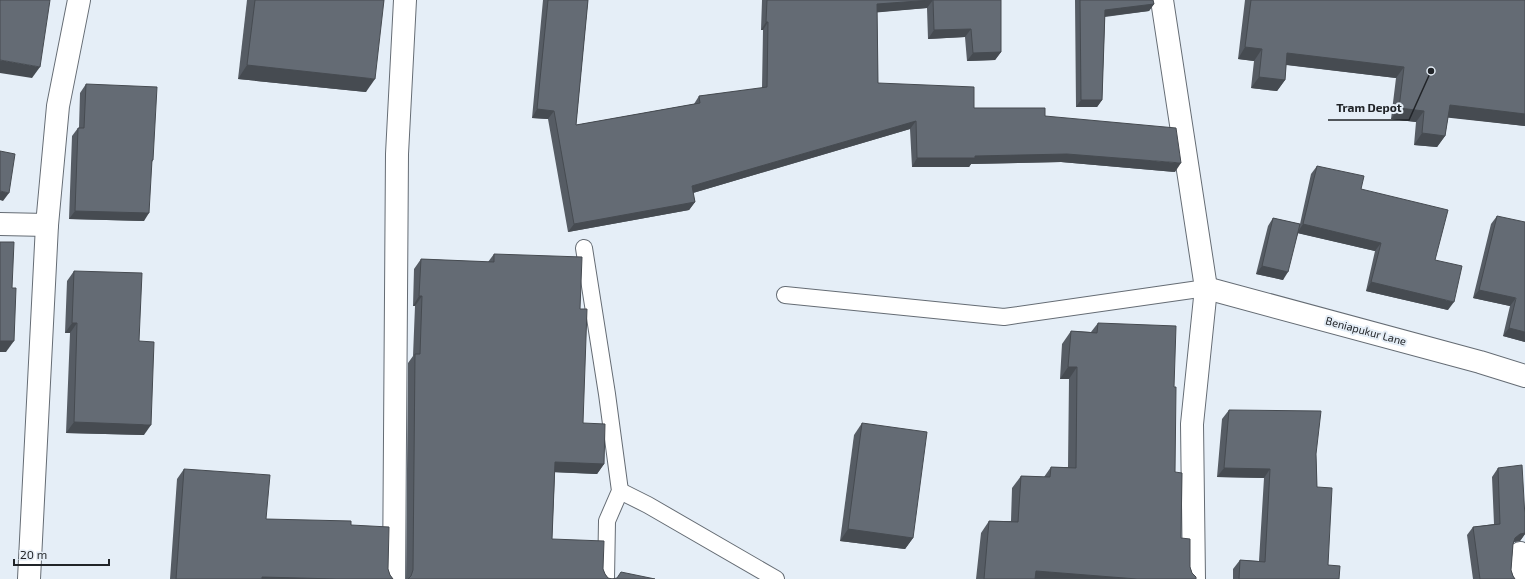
<svg xmlns="http://www.w3.org/2000/svg" width="1525" height="579" font-family="'Exo 2',sans-serif">
	<style>
		.lines { fill: none; stroke-linecap: round; stroke-linejoin: round }
		.lane-casing { stroke: #656c74; stroke-width: 18 }
		.street-casing { stroke: #656c74; stroke-width: 24 }
		.secondary-casing { stroke: #656c74; stroke-width: 24 }
		.lane { stroke: #fff; stroke-width: 16 }
		.street { stroke: #fff; stroke-width: 22 }
		.secondary { stroke: #fff; stroke-width: 22 }
		.wall { fill: #565c64 }
		.shaded-wall { fill: #464b51 }
		.building { fill: #646b74; stroke: #464b51 }
		.labels { text-anchor: middle; stroke-width: 4; stroke-linejoin: round; paint-order: stroke }
		.street-label { font-size: 11px; fill: #212428; stroke: #e5eef7 }
		.leader { fill: none; stroke: #212428; stroke-width: 1.5 }
		.callout-dot { fill: #212428; stroke: #e5eef7; stroke-width: 1.5 }
		.callout-label { font-size: 12px; text-anchor: middle; font-weight: bold; fill: #212428; stroke: #e5eef7; stroke-width: 4; stroke-linejoin: round; paint-order: stroke }
	</style>
	<rect width="100%" height="100%" fill="#e5eef7"/>
	<g class="lines">
		<defs>
			<g id="lane">
				<polyline points="584,248 607,394 620,491 607,521 606,579"/>
				<polyline points="785,295 1004,317 1206,288"/>
				<polyline points="620,491 648,505 776,579"/>
			</g>
			<g id="street">
				<polyline points="0,224 47,225"/>
				<polyline points="29,579 47,225 58,106 79,0"/>
				<polyline points="394,579 397,154 405,0"/>
				<polyline points="1518,579 1520,553"/>
			</g>
			<g id="secondary">
				<polyline points="1162,0 1206,288 1192,424 1194,579"/>
				<polyline points="1206,288 1480,362 1525,376"/>
			</g>
		</defs>
		<use href="#lane" class="lane-casing"/>
		<use href="#street" class="street-casing"/>
		<use href="#secondary" class="secondary-casing"/>
		<use href="#lane" class="lane"/>
		<use href="#street" class="street"/>
		<use href="#secondary" class="secondary"/>
	</g>
	<g class="wall">
		<polygon points="247,0 384,0 366,92 238,79"/>
		<polygon points="543,0 588,0 576,125 694,104 699,96 762,88 763,30 761,30 762,0 1001,0 1001,52 995,60 967,61 965,37 928,39 927,8 877,12 878,83 974,108 1045,116 1175,172 1061,162 971,164 969,167 912,167 910,129 693,193 695,202 689,210 568,232 548,119 532,118"/>
		<polygon points="1075,0 1153,0 1154,4 1149,11 1105,17 1102,100 1097,107 1076,107"/>
		<polygon points="1245,0 1525,0 1525,126 1448,117 1445,136 1437,147 1414,145 1416,122 1391,119 1396,78 1286,65 1285,80 1277,91 1251,88 1254,61 1238,59"/>
		<polygon points="86,84 153,160 152,162 144,221 69,219 72,136 78,128 79,128 80,93"/>
		<polygon points="1317,166 1361,189 1435,260 1448,310 1366,291 1375,251 1298,233 1283,280 1256,274 1268,226 1273,218 1300,224 1311,174"/>
		<polygon points="1497,216 1525,342 1503,336 1510,306 1473,298 1491,224"/>
		<polygon points="494,254 580,309 583,423 604,464 597,474 555,472 552,539 603,569 605,574 608,578 612,579 655,579 406,579 408,363 413,356 415,306 413,306 414,269 421,259 488,262"/>
		<polygon points="74,271 139,341 144,435 66,433 70,333 65,333 67,281"/>
		<polygon points="1098,323 1174,387 1175,472 1181,538 1192,573 1196,579 976,579 981,533 989,521 1011,521 1012,488 1021,476 1044,477 1051,467 1068,467 1069,379 1060,379 1062,344 1071,331 1091,332"/>
		<polygon points="1229,410 1316,454 1317,487 1328,565 1339,579 1233,579 1233,569 1240,560 1259,561 1264,478 1217,477 1222,419"/>
		<polygon points="862,423 913,538 905,549 840,541 854,435"/>
		<polygon points="1498,468 1525,517 1525,534 1520,541 1514,542 1513,544 1511,570 1513,576 1515,579 1473,579 1467,535 1473,527 1494,524 1492,477"/>
		<polygon points="184,469 266,519 351,525 388,569 390,575 393,579 170,579 177,479"/>
	</g>
	<g class="shaded-wall">
		<polygon points="933,0 927,8 871,13 877,4"/>
		<polygon points="1154,4 1149,11 1100,17 1105,10"/>
		<polygon points="766,22 768,22 763,30 761,30"/>
		<polygon points="971,29 965,37 928,39 934,30"/>
		<polygon points="1245,47 1262,49 1254,61 1238,59"/>
		<polygon points="1001,52 995,60 967,61 973,53"/>
		<polygon points="1287,53 1404,67 1396,78 1280,64"/>
		<polygon points="0,60 40,67 32,78 0,73"/>
		<polygon points="247,65 375,79 366,92 238,79"/>
		<polygon points="1259,77 1285,80 1277,91 1251,88"/>
		<polygon points="1081,100 1102,100 1097,107 1076,107"/>
		<polygon points="1450,105 1525,114 1525,126 1442,117"/>
		<polygon points="1399,108 1424,111 1416,122 1391,119"/>
		<polygon points="537,109 554,111 548,119 532,118"/>
		<polygon points="916,121 910,129 686,195 692,186"/>
		<polygon points="1422,133 1445,136 1437,147 1414,145"/>
		<polygon points="1067,154 1181,163 1175,172 1061,162 971,164 969,167 912,167 917,158 975,156"/>
		<polygon points="0,191 9,193 3,201 0,200"/>
		<polygon points="695,202 689,210 568,232 574,224"/>
		<polygon points="75,211 149,213 144,221 69,219"/>
		<polygon points="1303,224 1381,243 1375,251 1297,233"/>
		<polygon points="1262,266 1288,272 1283,280 1256,274"/>
		<polygon points="1371,282 1454,302 1448,310 1366,291"/>
		<polygon points="1479,290 1516,298 1510,306 1473,298"/>
		<polygon points="419,296 422,296 415,306 413,306"/>
		<polygon points="72,323 77,323 70,333 65,333"/>
		<polygon points="1509,328 1525,332 1525,342 1503,336"/>
		<polygon points="0,341 14,341 6,352 0,352"/>
		<polygon points="1068,367 1077,367 1069,379 1060,379"/>
		<polygon points="74,422 151,425 144,435 66,433"/>
		<polygon points="555,462 604,464 597,474 549,472"/>
		<polygon points="1224,468 1270,469 1264,478 1217,477"/>
		<polygon points="848,529 913,538 905,549 840,541"/>
		<polygon points="1525,533 1525,534 1520,541 1514,542 1515,538 1520,534"/>
		<polygon points="1036,571 1137,579 1030,579"/>
		<polygon points="262,577 336,579 261,579"/>
	</g>
	<g class="building">
		<polygon points="0,0 50,0 40,67 0,60"/>
		<polygon points="255,0 384,0 375,79 247,65"/>
		<polygon points="548,0 588,0 576,125 700,103 699,96 767,87 768,22 766,22 767,0 932,0 877,4 878,83 974,87 974,108 1045,108 1045,116 1176,128 1181,163 1067,154 975,156 975,158 917,158 916,121 692,186 695,202 574,224 554,111 537,109"/>
		<polygon points="933,0 1001,0 1001,52 973,53 971,29 934,30"/>
		<polygon points="1080,0 1153,0 1154,4 1105,10 1102,100 1081,100"/>
		<polygon points="1251,0 1525,0 1525,114 1450,105 1445,136 1422,133 1424,111 1399,108 1404,67 1287,53 1285,80 1259,77 1262,49 1245,47"/>
		<polygon points="86,84 157,87 153,160 152,160 149,213 75,211 78,128 84,128"/>
		<polygon points="0,151 15,154 9,193 0,191"/>
		<polygon points="1317,166 1364,176 1361,189 1448,210 1435,260 1462,266 1454,302 1371,282 1381,243 1303,224"/>
		<polygon points="1497,216 1525,222 1525,332 1509,328 1516,298 1479,290"/>
		<polygon points="1273,218 1300,224 1288,272 1262,266"/>
		<polygon points="0,242 14,242 12,288 16,288 14,341 0,341"/>
		<polygon points="494,254 582,257 580,309 587,309 583,423 605,424 604,464 555,462 552,539 604,541 603,569 605,574 608,578 612,579 617,578 621,572 655,579 408,579 411,576 413,570 415,354 420,354 422,296 419,296 421,259 494,262"/>
		<polygon points="74,271 142,273 139,341 154,342 151,425 74,422 77,323 72,323"/>
		<polygon points="1098,323 1176,326 1174,387 1176,387 1175,472 1182,473 1181,538 1190,539 1190,567 1192,573 1196,577 1196,579 1137,579 1036,571 1035,579 984,579 989,521 1018,522 1021,476 1050,477 1051,467 1076,468 1077,367 1068,367 1071,331 1097,333"/>
		<polygon points="1229,410 1321,411 1316,454 1317,487 1332,488 1328,565 1340,566 1339,579 1239,579 1240,560 1265,562 1270,469 1224,468"/>
		<polygon points="862,423 927,432 913,538 848,529"/>
		<polygon points="1522,465 1525,517 1525,533 1520,534 1515,538 1513,544 1511,570 1513,576 1515,579 1480,579 1473,527 1500,524 1498,468"/>
		<polygon points="184,469 270,475 266,519 351,521 351,525 389,527 388,569 390,575 393,579 336,579 262,577 262,579 176,579"/>
	</g>
	<g class="labels">
		<g class="street-label">
			<text transform="translate(1366 331) rotate(15)" y="4">Beniapukur Lane</text>
		</g>
	</g>
	<path class="leader" d="M1431 71L1409 120H1328"/>
	<circle class="callout-dot" cx="1431" cy="71" r="4"/>
	<g class="callout-label">
		<text x="1369" y="112">Tram Depot</text>
	</g>
	<path d="M14 559v6h95v-6" fill="none" stroke="#212428" stroke-width="2"/>
	<text x="20" y="559" font-size="12" fill="#212428" stroke="#e5eef7" stroke-width="3" paint-order="stroke">20 m</text>
</svg>
